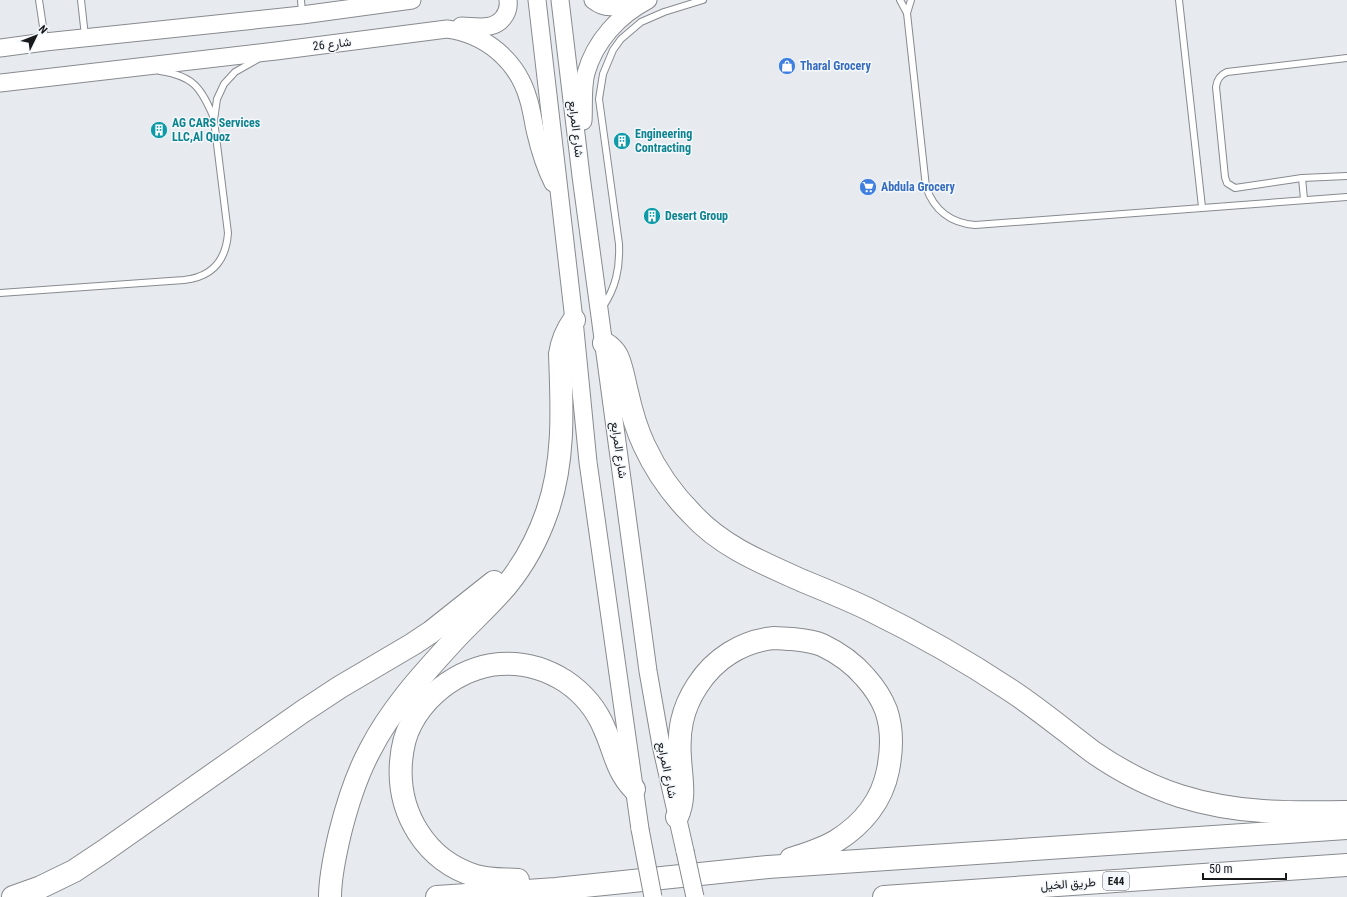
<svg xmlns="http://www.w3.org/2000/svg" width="1347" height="897" font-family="'Roboto Condensed',Vazirmatn,sans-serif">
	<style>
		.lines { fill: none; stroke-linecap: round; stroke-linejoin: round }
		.lane-casing { stroke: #878a8e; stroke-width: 8 }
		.secondary-casing { stroke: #878a8e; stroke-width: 19 }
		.highway-casing { stroke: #878a8e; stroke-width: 24 }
		.lane { stroke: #fff; stroke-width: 6 }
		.secondary { stroke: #fff; stroke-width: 17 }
		.highway { stroke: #fff; stroke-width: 22 }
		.secondary-bridge-casing { stroke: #878a8e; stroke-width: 19; stroke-linecap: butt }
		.secondary-bridge { stroke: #fff; stroke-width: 17 }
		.labels { text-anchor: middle; stroke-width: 3; stroke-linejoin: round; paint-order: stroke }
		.shield { fill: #f4f8fc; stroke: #595b5d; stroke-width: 1 }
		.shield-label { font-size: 11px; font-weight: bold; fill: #161819 }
		.street-label { font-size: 12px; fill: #161819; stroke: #f4f8fc }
		.shop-label { font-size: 12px; font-weight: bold; fill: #366cbe; stroke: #f4f8fc; text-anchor: start }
		.culture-label { font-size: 12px; font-weight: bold; fill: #0d838f; stroke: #f4f8fc; text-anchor: start }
	</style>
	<rect width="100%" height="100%" fill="#e7ebef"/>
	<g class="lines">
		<defs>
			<g id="lane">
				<polyline points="39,0 45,40"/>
				<polyline points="81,0 85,36"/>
				<polyline points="301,0 302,13"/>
				<path d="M900,0l7,13 19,174c8,23 25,36 49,38l372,-28"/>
				<polyline points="1179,0 1202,207"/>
				<polyline points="907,13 911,0"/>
				<path d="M1347,58l-120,14c-7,3 -10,7 -11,15l9,90 2,6 8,5 67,-10 45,-2"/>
				<path d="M160,71c34,5 41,17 54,47"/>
				<polyline points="1302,178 1304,199"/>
				<path d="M0,293l184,-13c28,-3 42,-19 44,-47l-14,-113 3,-21 7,-15 11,-12 23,-13"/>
				<path d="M602,308c14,-20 18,-40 17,-64l-20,-145 4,-25 10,-24 8,-11 20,-17 23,-10 39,-12"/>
			</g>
			<g id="secondary">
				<polyline points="537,0 574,320 588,462 640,829"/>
				<polyline points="560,0 581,176 648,671 661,745 685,851"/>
				<path d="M593,0c14,11 23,7 38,0"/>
				<path d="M461,26c14,0 32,5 42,-8 4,-5 6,-11 5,-18"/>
				<polyline points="0,48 45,42 302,15 412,0"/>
				<path d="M0,83l276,-32 171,-22c38,5 70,31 81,69 4,12 5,24 8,36 4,17 9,33 17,49"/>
				<path d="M583,121c1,-15 -1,-33 3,-48 9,-32 33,-58 62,-73"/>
			</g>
			<g id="highway">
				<path d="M604,343c5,3 10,7 13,13 5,10 7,24 10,36 4,18 9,36 17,53 12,26 28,49 48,69 30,33 71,49 111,67 22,9 44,18 65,28 49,24 97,51 142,81 29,19 55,41 83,62 26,18 56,34 87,44 57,18 109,17 167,16"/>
				<path d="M677,817c9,-19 4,-39 3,-59 -2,-27 2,-49 17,-72 17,-27 45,-45 77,-48 6,0 12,1 18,1 9,1 21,2 30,6 17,8 31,18 43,32 9,10 16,20 21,33 7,20 6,40 2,60 -6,31 -26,55 -52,71 -13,8 -30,13 -45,18"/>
				<path d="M518,880c-14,-1 -28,0 -42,-4 -50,-15 -79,-63 -75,-114 1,-13 4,-27 10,-38 6,-12 14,-22 24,-31 16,-14 34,-24 56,-28 26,-4 52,2 74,16 18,12 32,29 40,49 10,22 11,40 29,59"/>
				<polyline points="13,897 41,887 74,871 104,851 302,712 340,687 413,644 431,632 494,582"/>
				<path d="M330,897c0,-21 5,-43 10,-64 7,-28 16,-57 30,-83 22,-43 54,-77 86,-112 17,-18 35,-34 51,-53 17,-21 31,-47 40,-73 18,-51 15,-105 13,-158 2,-13 6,-23 14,-34"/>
				<polyline points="437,897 556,889 768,867 1347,828"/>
				<polyline points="884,897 1347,865"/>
			</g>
		</defs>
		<use href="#lane" class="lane-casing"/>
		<use href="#secondary" class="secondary-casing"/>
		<use href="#highway" class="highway-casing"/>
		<use href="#lane" class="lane"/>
		<use href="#secondary" class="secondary"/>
		<use href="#highway" class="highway"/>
		<defs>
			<g id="secondary-bridge">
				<polyline points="640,829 653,897"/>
				<polyline points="685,851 695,897"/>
			</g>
		</defs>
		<use href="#secondary-bridge" class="secondary-bridge-casing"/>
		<use href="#secondary-bridge" class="secondary-bridge"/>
	</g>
	<defs>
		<symbol id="shop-disc" viewBox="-11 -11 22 22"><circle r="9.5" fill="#3f7fe0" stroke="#f4f8fc"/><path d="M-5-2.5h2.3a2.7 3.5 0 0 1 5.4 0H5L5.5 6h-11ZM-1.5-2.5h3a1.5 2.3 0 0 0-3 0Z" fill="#fff"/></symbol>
		<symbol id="building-disc" viewBox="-11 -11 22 22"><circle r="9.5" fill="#0f9aa8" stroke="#f4f8fc"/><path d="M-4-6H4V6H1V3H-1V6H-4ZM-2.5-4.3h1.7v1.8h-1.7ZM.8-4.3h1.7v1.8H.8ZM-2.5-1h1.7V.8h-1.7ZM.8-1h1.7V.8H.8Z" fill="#fff"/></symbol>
		<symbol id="supermarket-disc" viewBox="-11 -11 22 22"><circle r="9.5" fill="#3f7fe0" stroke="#f4f8fc"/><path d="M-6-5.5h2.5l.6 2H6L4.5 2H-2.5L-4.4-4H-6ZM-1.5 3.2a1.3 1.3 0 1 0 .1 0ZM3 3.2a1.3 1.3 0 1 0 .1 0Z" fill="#fff"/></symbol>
	</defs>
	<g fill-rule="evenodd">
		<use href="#shop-disc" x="777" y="56" width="20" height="20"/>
		<use href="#building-disc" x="149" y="120" width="20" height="20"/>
		<use href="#building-disc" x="612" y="131" width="20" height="20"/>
		<use href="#supermarket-disc" x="858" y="177" width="20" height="20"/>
		<use href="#building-disc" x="642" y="206" width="20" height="20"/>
	</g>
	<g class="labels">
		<rect class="shield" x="1103" y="872" width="26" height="18" rx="3"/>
		<g class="shield-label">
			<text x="1116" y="885">E44</text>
		</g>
		<g class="street-label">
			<text transform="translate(332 44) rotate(-7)" y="4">شارع 26</text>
			<text transform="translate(576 129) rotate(83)" y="4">شارع المرابع</text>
			<text transform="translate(619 450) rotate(82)" y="4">شارع المرابع</text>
			<text transform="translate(667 770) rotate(78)" y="4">شارع المرابع</text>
			<text transform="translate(1068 884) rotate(-4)" y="4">طريق الخيل</text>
		</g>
		<g class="shop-label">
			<text x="800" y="70">Tharal Grocery</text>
			<text x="881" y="191">Abdula Grocery</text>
		</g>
		<g class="culture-label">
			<text x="172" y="127">AG CARS Services<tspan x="172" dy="14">LLC,Al Quoz</tspan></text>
			<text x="635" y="138">Engineering<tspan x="635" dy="14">Contracting</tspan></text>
			<text x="665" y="220">Desert Group</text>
		</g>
	</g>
	<g transform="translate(36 36) rotate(47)" stroke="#f4f8fc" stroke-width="3" paint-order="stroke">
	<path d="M0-3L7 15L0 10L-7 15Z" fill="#161819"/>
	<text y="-6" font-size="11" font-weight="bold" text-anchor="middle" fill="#161819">N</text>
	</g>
	<path d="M1203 873v6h83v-6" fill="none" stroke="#161819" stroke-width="2"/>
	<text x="1209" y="873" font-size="12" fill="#161819" stroke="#f4f8fc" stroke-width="3" paint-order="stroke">50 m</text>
</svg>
